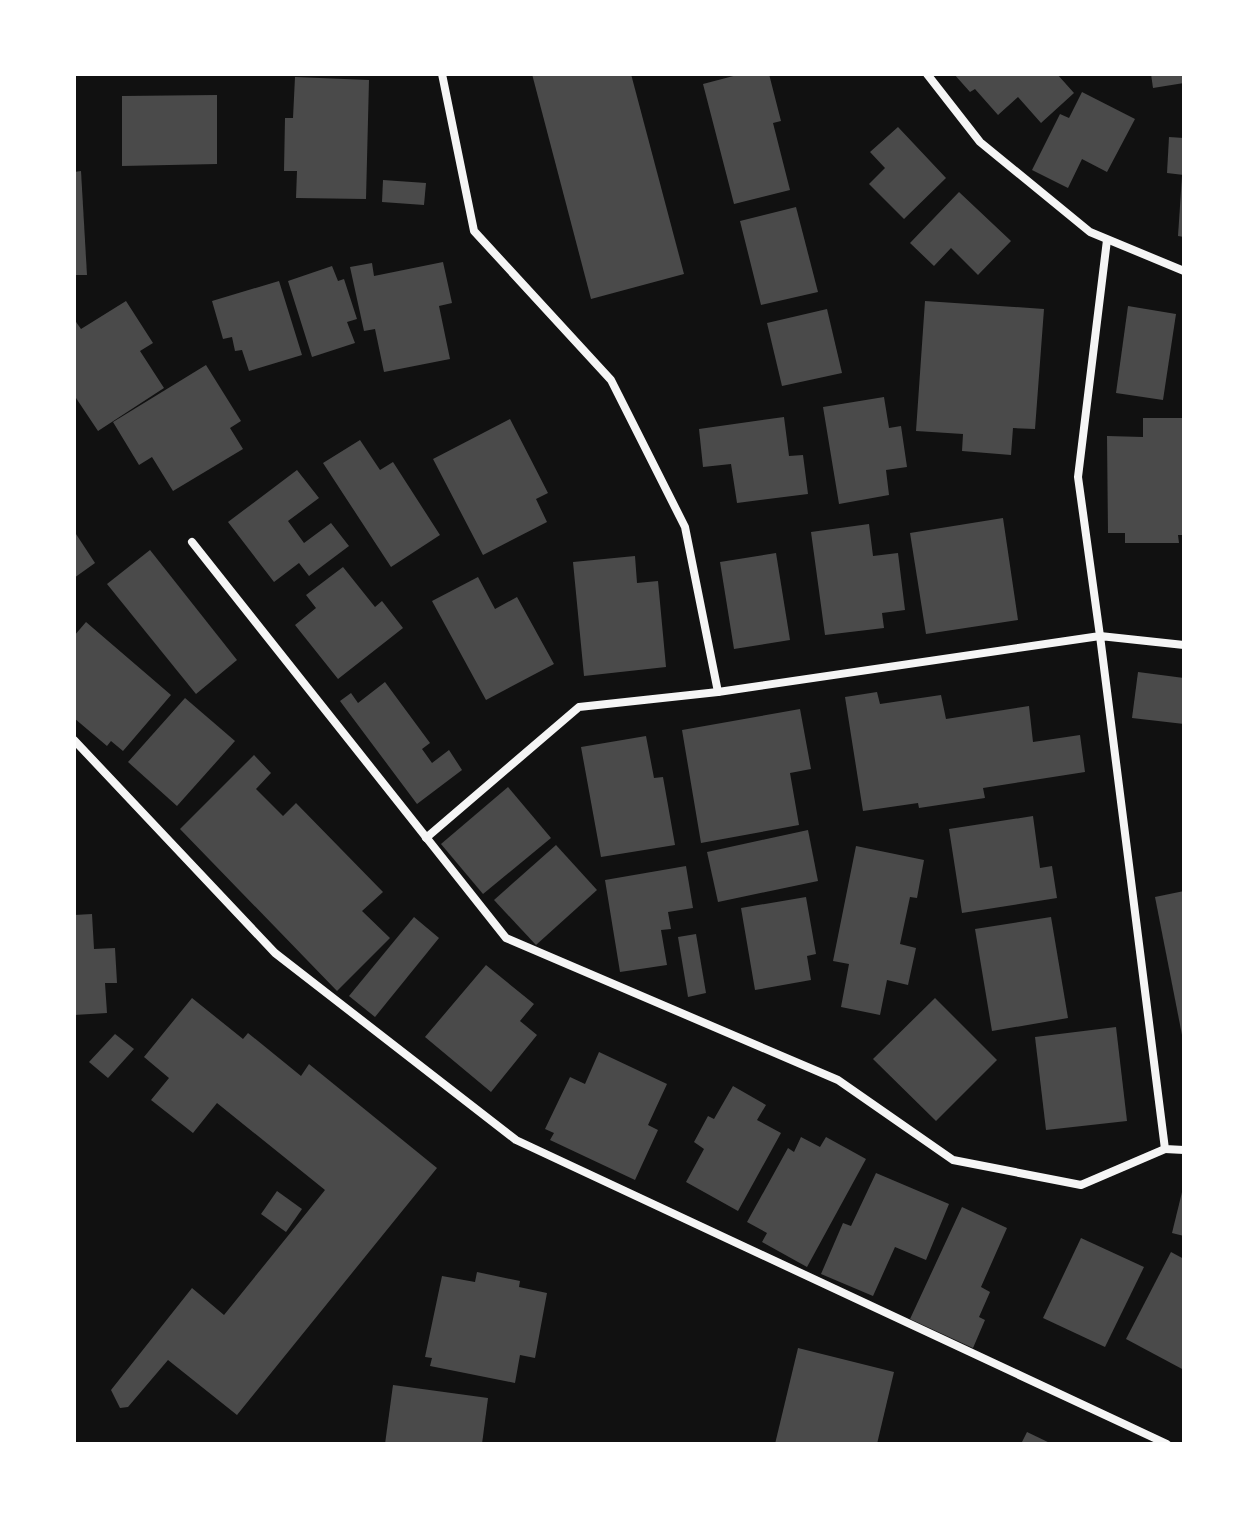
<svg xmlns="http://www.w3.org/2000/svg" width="1258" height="1518" font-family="'Fira Sans',sans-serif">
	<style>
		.building { fill: #4a4a4a }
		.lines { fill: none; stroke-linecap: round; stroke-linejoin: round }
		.minor { stroke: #f5f5f5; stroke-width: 8 }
	</style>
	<rect width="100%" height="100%" fill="#111"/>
	<g class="building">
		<polygon points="532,74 631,74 684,274 591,299"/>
		<polygon points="741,74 769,74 781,121 773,123 790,190 734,204 703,84"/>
		<polygon points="954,74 1057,74 1074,93 1041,123 1018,97 998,115 975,89 970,92"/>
		<polygon points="1151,74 1184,74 1184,83 1153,88"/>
		<polygon points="295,77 369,80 366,199 296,198 297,171 284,171 285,118 293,118"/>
		<polygon points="1082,92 1135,119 1107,172 1082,159 1068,188 1032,170 1060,114 1069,118"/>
		<polygon points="217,95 217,164 122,166 122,96"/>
		<polygon points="898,127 946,178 904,219 869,184 885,168 870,152"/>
		<polygon points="1169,137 1184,138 1184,175 1167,173"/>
		<polygon points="81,171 87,275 74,275 74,172"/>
		<polygon points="1182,176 1184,176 1184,237 1178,236"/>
		<polygon points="383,180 426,183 424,205 382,202"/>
		<polygon points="959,192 1011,241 978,275 951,248 934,266 910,243"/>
		<polygon points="796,207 818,292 761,305 740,221"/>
		<polygon points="443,262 452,303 439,306 450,359 384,372 375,329 364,331 350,267 372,263 374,276"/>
		<polygon points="332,266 338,281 344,279 357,319 347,322 355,343 312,357 288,281"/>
		<polygon points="279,281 302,355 249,371 242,350 235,351 232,337 223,339 212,301"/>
		<polygon points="126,301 153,343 140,351 164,388 98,431 76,398 74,400 74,319 81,329"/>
		<polygon points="925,301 1044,309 1035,429 1013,428 1011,455 962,451 963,434 916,431"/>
		<polygon points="1128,306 1176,314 1163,400 1116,393"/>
		<polygon points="827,309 842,373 782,386 767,323"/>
		<polygon points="206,365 241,421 230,428 243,449 173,491 152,457 139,465 113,422"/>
		<polygon points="884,397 889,428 901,426 907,467 886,470 889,495 839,504 823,407"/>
		<polygon points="784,417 789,456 803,455 808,494 737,503 731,464 703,467 699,429"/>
		<polygon points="1143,418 1184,418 1184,535 1178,535 1179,543 1125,543 1125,533 1108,533 1107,436 1143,437"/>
		<polygon points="510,419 548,493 536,499 547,522 483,555 433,459"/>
		<polygon points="360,440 380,470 393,462 440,535 391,567 323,463"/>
		<polygon points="297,470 319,498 288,521 304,543 331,523 349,546 309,576 299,563 274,582 228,522"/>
		<polygon points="1003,518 1018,620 926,634 910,533"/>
		<polygon points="869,524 873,556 898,553 905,610 882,613 884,628 825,635 811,532"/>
		<polygon points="74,531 95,563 74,578"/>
		<polygon points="150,550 237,660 196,694 107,584"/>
		<polygon points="776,553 790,640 734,649 720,562"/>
		<polygon points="635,556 637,583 658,581 666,667 584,676 573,562"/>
		<polygon points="343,567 375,607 382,601 403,628 338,679 295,625 316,608 306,595"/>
		<polygon points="478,577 495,609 517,597 554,664 486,700 432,601"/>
		<polygon points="86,622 171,695 123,751 111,741 107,746 74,718 74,636"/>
		<polygon points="1138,672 1184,678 1184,724 1132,718"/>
		<polygon points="385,682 430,743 422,749 432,763 449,750 462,770 417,804 340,701 351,693 358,703"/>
		<polygon points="877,692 880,704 941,695 946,719 1029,706 1033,742 1080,735 1085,772 983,788 985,798 919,808 918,803 863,811 845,697"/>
		<polygon points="185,698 235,741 177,806 128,762"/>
		<polygon points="800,709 811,769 790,773 799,825 701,843 682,730"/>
		<polygon points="646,736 654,778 663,777 675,845 601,857 581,747"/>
		<polygon points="254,755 271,773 256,789 283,816 296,803 383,892 362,911 390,938 337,991 180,829"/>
		<polygon points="508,787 551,838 483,894 441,844"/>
		<polygon points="1033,816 1040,868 1052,866 1057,898 962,913 949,829"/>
		<polygon points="808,830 818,881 718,902 707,852"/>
		<polygon points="556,845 597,890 536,945 494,900"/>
		<polygon points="856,846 924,860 917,898 910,897 900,944 916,948 908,985 887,980 880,1015 841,1007 849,964 833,961"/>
		<polygon points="686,866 693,908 668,912 671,929 661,930 667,965 620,972 605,880"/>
		<polygon points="1184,891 1184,1040 1183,1040 1155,897"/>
		<polygon points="806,897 816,954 807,956 811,980 755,990 741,908"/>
		<polygon points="92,914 94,949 115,948 117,983 105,983 107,1013 74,1015 74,915"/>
		<polygon points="414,917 439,938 375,1017 349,996"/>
		<polygon points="1051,917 1068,1018 992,1031 975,929"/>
		<polygon points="696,934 706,993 688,997 678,937"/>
		<polygon points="486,965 534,1004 520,1021 537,1035 491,1092 425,1037"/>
		<polygon points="192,998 243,1039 248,1033 301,1076 309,1064 437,1168 237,1415 168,1360 128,1407 120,1408 111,1390 192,1288 224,1315 325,1190 217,1103 193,1133 151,1100 169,1078 144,1057"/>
		<polygon points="935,998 997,1060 936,1121 873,1059"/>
		<polygon points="1116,1027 1127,1121 1046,1130 1035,1037"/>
		<polygon points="115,1034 134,1049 108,1078 89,1062"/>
		<polygon points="599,1052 667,1084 648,1125 658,1130 635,1180 550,1140 554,1133 545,1129 570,1077 585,1084"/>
		<polygon points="733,1086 766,1105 757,1120 781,1133 738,1211 686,1182 704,1149 694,1142 708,1116 714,1119"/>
		<polygon points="801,1137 820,1147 826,1137 866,1159 807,1267 762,1242 767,1233 747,1222 788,1148 794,1152"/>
		<polygon points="876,1173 949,1204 926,1260 895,1247 873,1296 821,1274 843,1223 851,1226"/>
		<polygon points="1183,1188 1184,1189 1184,1236 1172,1233"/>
		<polygon points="277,1191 302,1209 286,1232 261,1214"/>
		<polygon points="962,1207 1007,1228 981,1287 990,1292 979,1317 985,1320 973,1348 910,1319"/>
		<polygon points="1081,1238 1144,1267 1105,1347 1043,1318"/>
		<polygon points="1171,1252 1184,1259 1184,1370 1126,1339"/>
		<polygon points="477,1272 520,1281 519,1287 547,1293 535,1358 520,1355 515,1383 430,1366 432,1358 425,1357 442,1276 475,1282"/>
		<polygon points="798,1348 894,1372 877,1444 775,1444"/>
		<polygon points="393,1385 488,1398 482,1444 385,1444"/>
		<polygon points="1027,1432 1052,1444 1021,1444"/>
	</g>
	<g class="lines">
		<g class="minor">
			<polyline points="442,74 474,231 611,380 685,527 718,692 1100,636 1078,477 1107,240"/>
			<polyline points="927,74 980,142 1090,232 1184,271"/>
			<polyline points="192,542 506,938 838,1080 953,1160 1081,1185 1165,1149"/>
			<polyline points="1184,645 1100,636 1165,1149 1184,1150"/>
			<polyline points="74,740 275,953 516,1140 1167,1444"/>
			<polyline points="426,838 579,707 718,692"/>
		</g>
	</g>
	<rect width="1258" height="1518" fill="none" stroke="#ffffff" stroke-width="152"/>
</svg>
